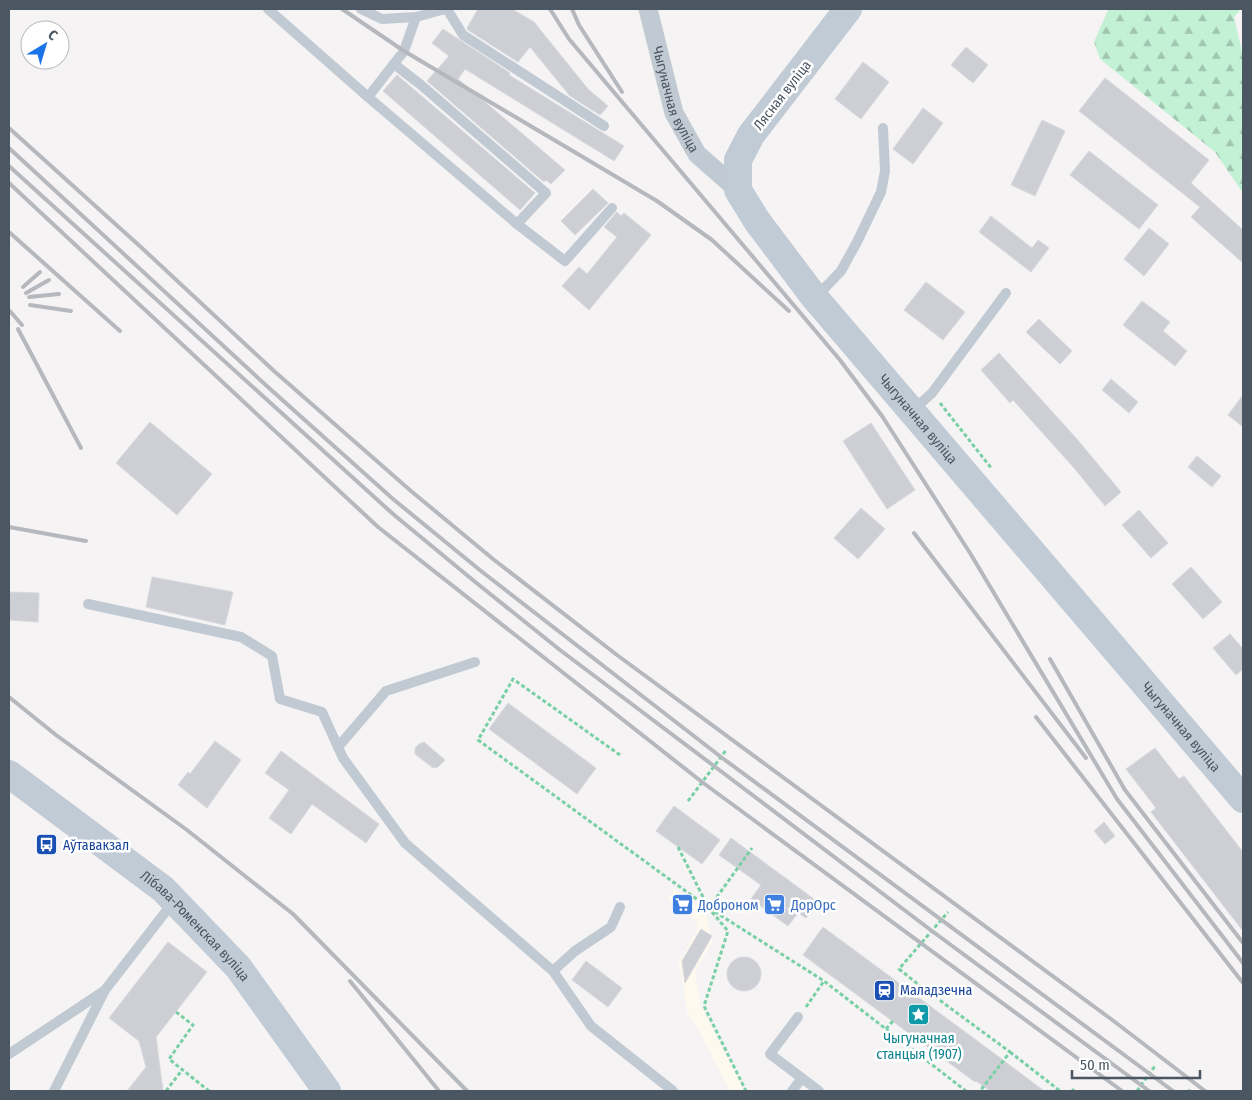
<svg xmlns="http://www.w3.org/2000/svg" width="1252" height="1100" font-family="'Fira Sans Condensed',sans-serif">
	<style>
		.commercial { fill: #fdf9ef }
		.forest { fill: url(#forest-firs) }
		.building { fill: #cdcfd5; stroke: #d7d9de }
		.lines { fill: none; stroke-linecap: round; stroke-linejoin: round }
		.path { stroke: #7ad0a6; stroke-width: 3; stroke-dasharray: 4 2.5; stroke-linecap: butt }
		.service { stroke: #c1cad2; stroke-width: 10 }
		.minor { stroke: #c1cad2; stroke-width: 19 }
		.secondary { stroke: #c1cbd6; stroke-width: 28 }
		.rail { stroke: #b5b8bd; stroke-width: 4 }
		.labels { text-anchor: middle; stroke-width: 5; stroke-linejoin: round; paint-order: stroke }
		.street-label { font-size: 14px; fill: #4a5661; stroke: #fff }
		.transit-label { font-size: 14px; fill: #164399; stroke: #fff; text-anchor: start }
		.shop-label { font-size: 14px; fill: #366cbe; stroke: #fff; text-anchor: start }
		.culture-label { font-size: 14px; fill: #0d838f; stroke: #fff }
	</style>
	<defs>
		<pattern id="forest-firs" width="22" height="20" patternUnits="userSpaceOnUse" patternTransform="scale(1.25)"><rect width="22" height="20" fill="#c3f1d5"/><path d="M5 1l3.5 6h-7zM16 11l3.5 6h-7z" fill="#a0c6b0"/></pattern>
	</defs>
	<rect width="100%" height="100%" fill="#f5f3f3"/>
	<polygon class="commercial" points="674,889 705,912 713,941 695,972 701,1006 745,1091 730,1091 697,1027 687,1012 681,970 678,964 698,928 695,920 668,899"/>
	<polygon class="forest" points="1107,9 1241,9 1234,17 1243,56 1243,193 1215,152 1100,59 1094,42 1108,10"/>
	<g class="building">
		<polygon points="478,9 512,9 534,22 588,89 608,106 600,115 570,96 530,47 518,62 468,30 467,28"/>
		<polygon points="443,29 510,73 509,75 624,146 614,161 465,69 458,79 565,170 551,184 546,180 544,182 427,81 449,56 432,43"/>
		<polygon points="966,47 988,65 973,83 951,65"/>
		<polygon points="863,62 889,82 861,119 835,99"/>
		<polygon points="397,75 535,193 520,210 383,91"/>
		<polygon points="1105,78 1209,160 1191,183 1243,230 1243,263 1191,217 1200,207 1079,111"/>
		<polygon points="923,108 943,123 913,164 893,149"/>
		<polygon points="1042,120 1065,131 1035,196 1011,185"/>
		<polygon points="1089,151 1158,205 1139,229 1070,175"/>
		<polygon points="593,189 608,203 575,235 561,221"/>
		<polygon points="617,212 621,216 624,213 651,235 589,310 562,286 579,267 587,274 617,237 604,227"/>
		<polygon points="991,216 1032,248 1038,240 1049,248 1031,272 979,232"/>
		<polygon points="1149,228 1169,244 1144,276 1124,259"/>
		<polygon points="926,282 965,312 943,340 904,310"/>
		<polygon points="1142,301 1170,322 1163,331 1187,351 1175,366 1123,325"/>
		<polygon points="1039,319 1072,351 1060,364 1026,332"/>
		<polygon points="999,353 1076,438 1121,492 1105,506 1075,469 1013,400 1010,403 981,370"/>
		<polygon points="1111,379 1138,402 1129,413 1102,390"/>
		<polygon points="1243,395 1243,427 1228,415"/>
		<polygon points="150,422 212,474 177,515 116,463"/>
		<polygon points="871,423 915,490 887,509 843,441"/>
		<polygon points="1197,456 1221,476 1212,487 1188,467"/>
		<polygon points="861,508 885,529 858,559 834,538"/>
		<polygon points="1139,510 1168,543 1151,558 1122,525"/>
		<polygon points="1191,567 1222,602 1203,619 1172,584"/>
		<polygon points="152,577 233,592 225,625 146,607"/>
		<polygon points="9,592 39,593 38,622 9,620"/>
		<polygon points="1230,634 1243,649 1243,669 1236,675 1213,648"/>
		<polygon points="508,703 596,768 577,794 489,729"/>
		<polygon points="215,741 241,760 207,808 178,785 188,772 190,774"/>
		<polygon points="424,742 445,760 438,767 433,768 415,754 415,748 419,744"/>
		<polygon points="1155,748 1179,779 1184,776 1243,852 1243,931 1151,812 1156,808 1126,769"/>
		<polygon points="281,751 379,824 366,843 312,804 291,834 269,818 289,790 265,773"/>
		<polygon points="674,806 720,840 702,864 656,831"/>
		<polygon points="1104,822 1115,836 1105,844 1094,831"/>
		<polygon points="731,838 818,902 806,918 798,913 788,926 751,899 761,885 719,855"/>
		<polygon points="823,927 995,1054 1044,1091 990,1091 976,1081 975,1082 803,955"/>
		<polygon points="701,929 712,936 685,983 682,961"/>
		<polygon points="168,942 207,972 156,1037 163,1091 127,1091 146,1067 139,1041 109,1018"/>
		<circle cx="744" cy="974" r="17"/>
		<polygon points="586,961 622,988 608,1007 572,980"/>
	</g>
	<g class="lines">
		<g class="path">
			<polyline points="940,403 992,469"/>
			<polyline points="620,755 513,679 478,740 709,908 824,981 966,1091"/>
			<polyline points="688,801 727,749"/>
			<polyline points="678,847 708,907"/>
			<polyline points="709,908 752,848"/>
			<polyline points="712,912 728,931 704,1006 746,1091"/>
			<polyline points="919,985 1010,1052 980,1091"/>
			<polyline points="913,994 919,985 899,969 948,912"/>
			<polyline points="806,1007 824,981"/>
			<polyline points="176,1012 193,1025 169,1059 209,1091"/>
			<polyline points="886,1029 893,1021"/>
			<polyline points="1010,1052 1060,1091"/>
			<polyline points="1072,1089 1074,1091"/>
			<polyline points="1188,1090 1190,1091"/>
			<polyline points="166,1091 182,1070"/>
			<polyline points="1137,1091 1155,1066"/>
		</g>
		<g class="service">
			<polyline points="268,9 368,97 404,51 416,17"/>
			<polyline points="361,9 382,19 416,17 445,9"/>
			<polyline points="447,9 463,35 604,126"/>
			<polyline points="394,64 421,85 546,193 517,224"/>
			<polyline points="368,97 517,224 565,261 612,208"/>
			<polyline points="816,297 841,271 857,242 881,192 885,171 883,128"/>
			<polyline points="912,411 932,393 1006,293"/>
			<polyline points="88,604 241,637 272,656 280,699 322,712 343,758 405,843 553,971"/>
			<polyline points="338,747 386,691 475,662"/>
			<polyline points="620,907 611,927 575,951 553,971 591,1026 673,1091"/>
			<polyline points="798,1017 770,1054 819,1091"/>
			<polyline points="9,1054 104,991"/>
			<polyline points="54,1091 105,990 174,901"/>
			<polyline points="792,1091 802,1078"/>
		</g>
		<path class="minor" id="s1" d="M648,9l26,104 23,41 41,36"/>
		<g class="secondary">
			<path id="s2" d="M848,9l-97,126 -13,25v30l19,31 58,77 428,501"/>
			<path id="s3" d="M9,774l154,115 75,78 89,124"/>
		</g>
		<g class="rail">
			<polyline points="342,9 404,51 657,201 712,240 789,311"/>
			<polyline points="550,9 569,39 840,360 882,416 970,553 1117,799 1243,963"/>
			<polyline points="572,9 579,25 622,92"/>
			<polyline points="9,128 143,249 274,371 411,491 493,559 617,655 1111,1019 1205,1091"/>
			<polyline points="9,148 269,388 393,499 481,571 721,757 1173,1091"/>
			<polyline points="9,166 393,514 474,581 560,650 714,766 932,931 1149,1091"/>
			<polyline points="9,183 378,527 702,782 1122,1091"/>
			<polyline points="9,232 120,331"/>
			<polyline points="23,287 40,272"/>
			<polyline points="26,293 49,280"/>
			<polyline points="29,297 59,294"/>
			<polyline points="30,305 71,311"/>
			<polyline points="9,310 22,325"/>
			<polyline points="18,329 81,448"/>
			<polyline points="9,527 86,541"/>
			<polyline points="914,533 1086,758"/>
			<polyline points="1050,659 1125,790 1243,943"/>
			<polyline points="9,697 56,735 187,830 293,914 467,1091"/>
			<polyline points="1036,717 1243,983"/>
			<polyline points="350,981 439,1091"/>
		</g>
	</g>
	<defs>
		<symbol id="bus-square" viewBox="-11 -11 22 22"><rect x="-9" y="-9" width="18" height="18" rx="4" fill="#1a4fb4" stroke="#fff"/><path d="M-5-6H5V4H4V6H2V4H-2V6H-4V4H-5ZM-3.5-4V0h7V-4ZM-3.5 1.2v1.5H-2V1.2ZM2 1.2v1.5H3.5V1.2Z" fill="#fff"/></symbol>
		<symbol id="supermarket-square" viewBox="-11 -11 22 22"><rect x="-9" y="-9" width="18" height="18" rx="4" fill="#3f7fe0" stroke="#fff"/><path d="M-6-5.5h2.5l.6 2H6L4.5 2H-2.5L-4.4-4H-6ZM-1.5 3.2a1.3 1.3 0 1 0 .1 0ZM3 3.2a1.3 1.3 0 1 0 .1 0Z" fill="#fff"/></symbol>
		<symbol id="station-square" viewBox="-11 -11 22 22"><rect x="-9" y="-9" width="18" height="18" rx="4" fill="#1a4fb4" stroke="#fff"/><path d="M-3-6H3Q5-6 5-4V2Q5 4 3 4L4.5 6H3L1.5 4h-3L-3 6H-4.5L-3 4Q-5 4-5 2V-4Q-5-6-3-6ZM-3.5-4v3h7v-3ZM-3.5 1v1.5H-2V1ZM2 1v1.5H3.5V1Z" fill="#fff"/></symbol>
		<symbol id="sight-square" viewBox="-11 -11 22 22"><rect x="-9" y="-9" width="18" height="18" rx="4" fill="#0f9aa8" stroke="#fff"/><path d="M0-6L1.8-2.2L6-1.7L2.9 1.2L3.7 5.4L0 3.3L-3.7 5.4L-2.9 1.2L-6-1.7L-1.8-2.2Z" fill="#fff"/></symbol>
	</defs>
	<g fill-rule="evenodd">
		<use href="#bus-square" x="34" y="832" width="25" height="25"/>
		<use href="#supermarket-square" x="670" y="892" width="25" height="25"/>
		<use href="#supermarket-square" x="762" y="892" width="25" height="25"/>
		<use href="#station-square" x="872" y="978" width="25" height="25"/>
		<use href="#sight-square" x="906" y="1002" width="25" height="25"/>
	</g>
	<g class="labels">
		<g class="street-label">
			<text transform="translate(782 95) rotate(-52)" y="5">Лясная вуліца</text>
			<text dy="5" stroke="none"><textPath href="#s1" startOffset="95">Чыгуначная вуліца</textPath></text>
			<text dy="5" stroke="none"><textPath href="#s2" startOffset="509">Чыгуначная вуліца</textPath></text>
			<text dy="5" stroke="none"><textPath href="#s2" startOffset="914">Чыгуначная вуліца</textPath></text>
			<text dy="5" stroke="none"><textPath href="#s3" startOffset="241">Лібава-Роменская вуліца</textPath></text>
		</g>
		<g class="transit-label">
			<text x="63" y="850">Аўтавакзал</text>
			<text x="900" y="995">Маладзечна</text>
		</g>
		<g class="shop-label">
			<text x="698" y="910">Доброном</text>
			<text x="791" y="910">ДорОрс</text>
		</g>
		<g class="culture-label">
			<text x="919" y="1043">Чыгуначная<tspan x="919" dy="16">станцыя (1907)</tspan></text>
		</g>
	</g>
	<rect width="1252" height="1100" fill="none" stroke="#4a5661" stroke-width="20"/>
	<g transform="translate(45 45) rotate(38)"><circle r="24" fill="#ffffff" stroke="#b7bbc0"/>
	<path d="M0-4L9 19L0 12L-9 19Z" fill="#1a73e8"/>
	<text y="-8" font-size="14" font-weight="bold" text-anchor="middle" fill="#4a5661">С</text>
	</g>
	<path d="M1072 1070v8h128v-8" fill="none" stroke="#4a5661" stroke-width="2.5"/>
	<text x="1080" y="1070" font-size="15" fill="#4a5661" stroke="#ffffff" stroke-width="4" paint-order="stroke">50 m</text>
</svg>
